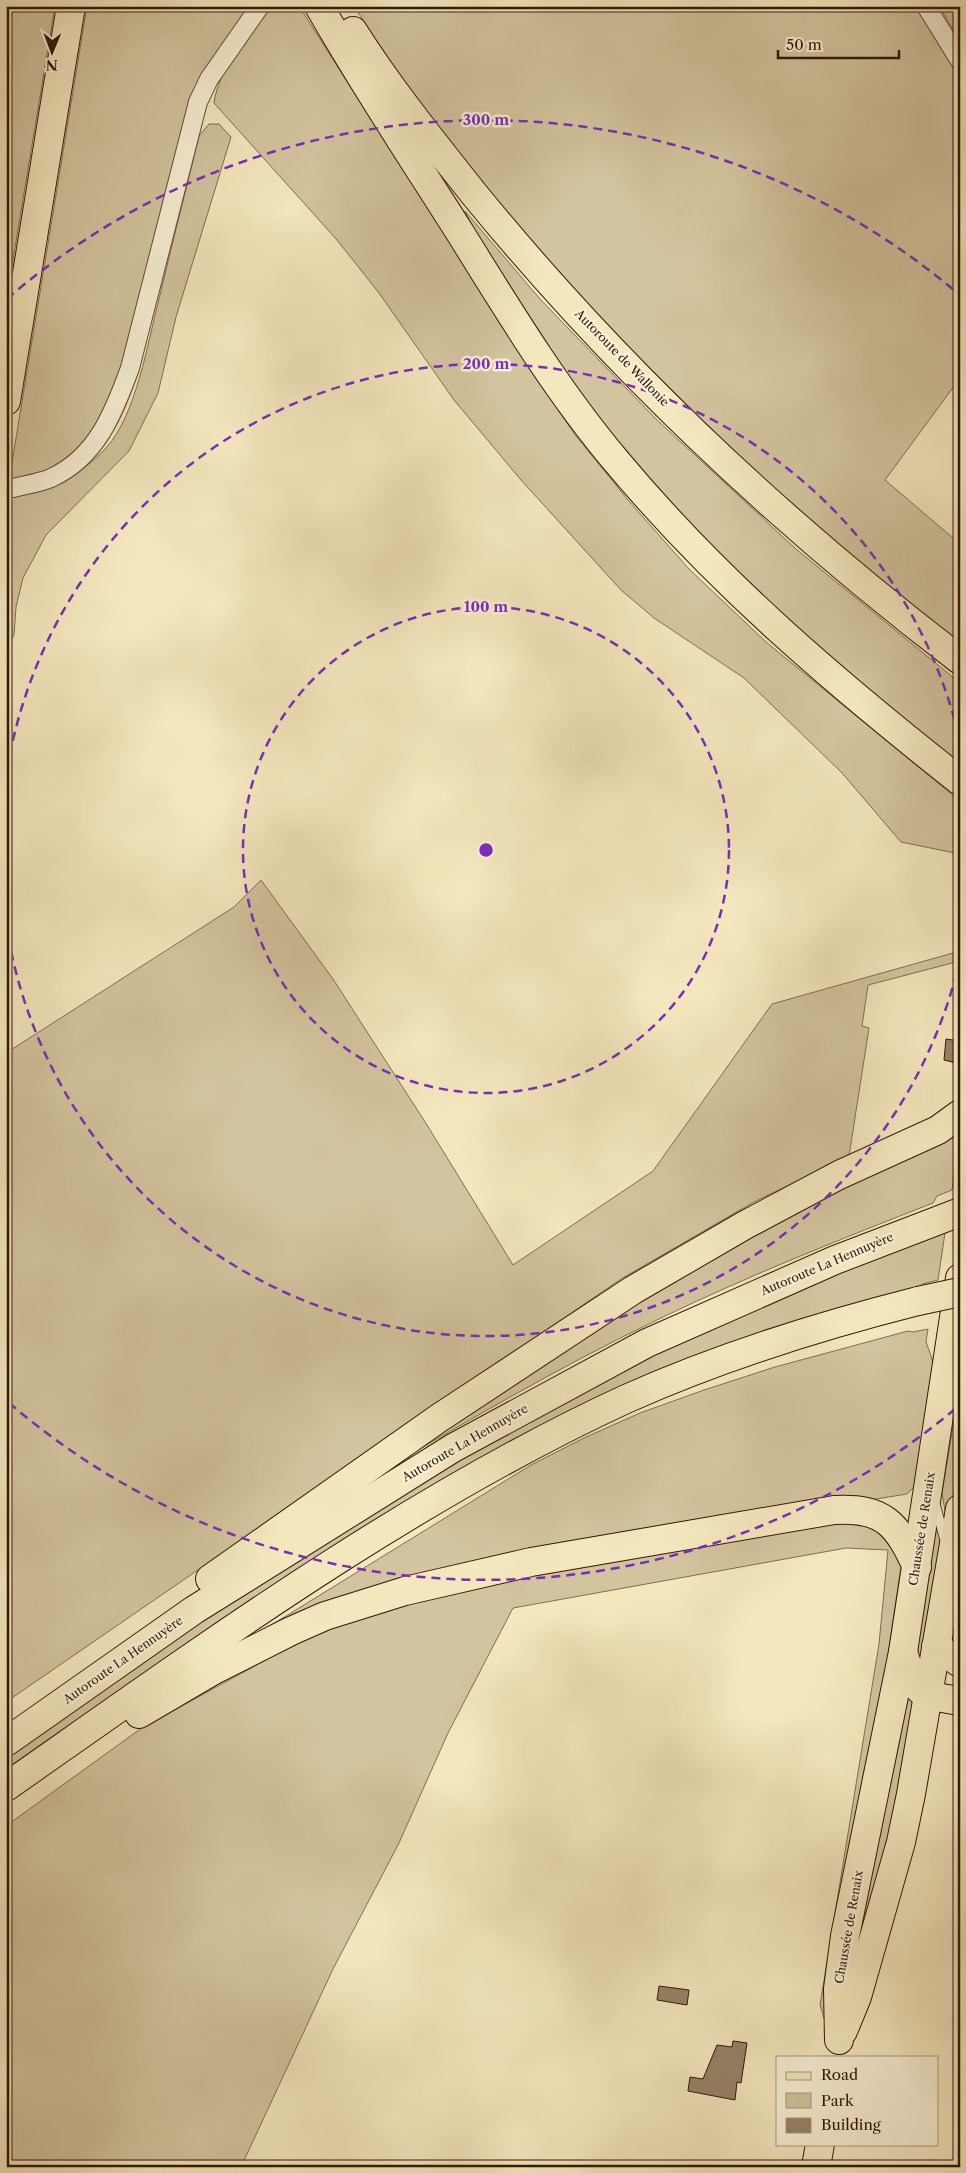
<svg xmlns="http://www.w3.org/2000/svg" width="966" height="2173" font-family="'Libre Caslon Text',serif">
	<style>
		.green { fill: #d2c49e; stroke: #826e54 }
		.building { fill: #968367; stroke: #321709 }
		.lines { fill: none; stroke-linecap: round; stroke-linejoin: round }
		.lane-casing { stroke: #624b36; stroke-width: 11 }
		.street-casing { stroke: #624b36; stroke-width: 20 }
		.primary-casing { stroke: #321709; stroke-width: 30 }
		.highway-casing { stroke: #321709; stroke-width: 30 }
		.lane { stroke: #f7efd4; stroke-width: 9 }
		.street { stroke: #f7efd4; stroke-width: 18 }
		.primary { stroke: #f3e7bd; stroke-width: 28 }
		.highway { stroke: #f3e7bd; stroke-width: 28 }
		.highway-bridge-casing { stroke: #321709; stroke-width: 30; stroke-linecap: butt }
		.highway-bridge { stroke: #f3e7bd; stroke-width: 28 }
		.ring { fill: none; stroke: #7b2cbf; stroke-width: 2.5; stroke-dasharray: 9 6 }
		.labels { text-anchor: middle; stroke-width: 5; stroke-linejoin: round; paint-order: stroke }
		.street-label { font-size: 12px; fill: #321709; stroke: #f7efd4 }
		.centre { fill: #7b2cbf; stroke: #f7efd4; stroke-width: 2.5 }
		.ring-label { font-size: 15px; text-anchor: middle; font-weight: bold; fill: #7b2cbf; stroke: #f7efd4; stroke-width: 5; stroke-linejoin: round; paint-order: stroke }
	</style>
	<rect width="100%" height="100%" fill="#f3e7bd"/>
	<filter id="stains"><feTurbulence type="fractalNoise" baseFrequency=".004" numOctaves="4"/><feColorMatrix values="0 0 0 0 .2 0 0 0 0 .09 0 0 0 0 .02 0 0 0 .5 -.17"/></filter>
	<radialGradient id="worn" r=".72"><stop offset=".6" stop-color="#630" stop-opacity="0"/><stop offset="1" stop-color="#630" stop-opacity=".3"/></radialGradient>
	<g class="green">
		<polygon points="6,6 55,6 6,302"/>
		<polygon points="87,6 251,6 212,60 118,395 82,450 48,471 9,481"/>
		<path d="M272,6h27l233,366 44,64 52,64 61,69 77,73 194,159v53l-59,-12 -59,-69 -98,-95 -90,-60 -33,-28 -100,-110 -67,-80 -75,-107 -42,-53 -123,-137c5,-37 36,-67 58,-97z"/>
		<path d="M354,6h565l41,63v309l-75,102 75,64v100c-100,-74 -192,-158 -280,-246 -124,-122 -233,-245 -326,-392z"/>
		<polygon points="939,6 960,6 960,40 957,36"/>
		<path d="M209,124h10l12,13 -55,180 -18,76 -29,58 -83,84 -23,43 -7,29 -2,28 -8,17v-153c41,-10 70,-19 100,-51 30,-32 42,-107 53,-149 13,-55 27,-109 40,-163z"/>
		<polygon points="465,211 540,299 656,419 796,549 960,683 960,768 748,589 582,404 480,244"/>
		<polygon points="261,880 333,979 427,1125 513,1265 653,1171 772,1004 960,951 960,961 868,985 862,1026 869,1028 849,1156 752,1203 621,1279 6,1702 6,1053 234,907"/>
		<path d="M940,1137l20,2v19l-4,1 -4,31 -15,6 -4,7c-92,36 -183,72 -272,115 -104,50 -203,108 -302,167l307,-209z"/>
		<polygon points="945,1233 938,1280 922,1284 919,1290 628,1388 6,1776 6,1753 256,1579 497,1433 701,1327 930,1236"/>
		<polygon points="928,1329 926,1342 935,1367 915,1486 907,1494 517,1557 226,1653 531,1465 584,1438 640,1413 704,1390 775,1367 908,1331 913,1332"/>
		<polygon points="960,1384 960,1453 948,1528 942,1493"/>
		<polygon points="864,1519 884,1527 902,1560 886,1668 824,2018 820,2005 879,1644 888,1550 846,1548 513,1608 448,1733 399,1843 333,1969 241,2167 6,2167 6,1826 143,1727 308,1637 379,1611 486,1582"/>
		<polygon points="936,1527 943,1549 923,1668 915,1654"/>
		<polygon points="904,1665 918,1702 898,1812 846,1986"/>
	</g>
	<g class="building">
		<polygon points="946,1039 960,1041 960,1064 944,1060"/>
		<polygon points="659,1986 689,1990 687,2005 657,2000"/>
		<polygon points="733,2041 747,2043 741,2083 737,2082 735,2100 688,2091 690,2077 703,2079 717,2045 732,2047"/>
	</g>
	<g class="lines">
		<defs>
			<polyline id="lane" points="935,1504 945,1540"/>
			<g id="street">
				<polyline points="926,6 960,61"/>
				<path d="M13,488c12,-3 26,-5 38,-10 46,-21 63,-66 79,-110l68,-266 11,-23 51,-73"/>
			</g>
			<g id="primary">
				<polyline points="843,2031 857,1997 901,1842 911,1794 960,1509"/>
				<polyline points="839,2040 838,1989 845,1936 903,1652 960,1278"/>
				<polyline points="816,2167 820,2144"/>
			</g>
			<g id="highway">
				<path d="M319,6c44,77 93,151 140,225 49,79 98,160 158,231 101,121 220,222 343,319"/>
				<path d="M353,31c36,57 79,110 121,163 142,174 308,330 486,466"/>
				<polyline points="6,401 71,6"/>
				<polyline points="210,1579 439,1418 633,1290 745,1225 839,1175 938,1130 960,1114"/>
				<polyline points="936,1646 960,1663"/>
				<path d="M903,1652c14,43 13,42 57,49"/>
				<path d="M139,1714l75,-44 77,-39 34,-15 80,-25 126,-29 303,-52c50,-3 63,14 83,57"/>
				<polyline points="6,1742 194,1610 453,1448 647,1343 835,1260 960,1212"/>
				<path d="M6,1787c197,-138 401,-287 620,-388 94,-42 193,-73 292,-98"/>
			</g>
		</defs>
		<use href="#lane" class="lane-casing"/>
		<use href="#street" class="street-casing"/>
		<use href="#primary" class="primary-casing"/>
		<use href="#highway" class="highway-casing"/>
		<use href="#lane" class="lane"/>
		<use href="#street" class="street"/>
		<use href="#primary" class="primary"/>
		<use href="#highway" class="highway"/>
		<defs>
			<polyline id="highway-bridge" points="918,1301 960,1292"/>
		</defs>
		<use href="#highway-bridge" class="highway-bridge-casing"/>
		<use href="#highway-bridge" class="highway-bridge"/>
	</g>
	<g class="ring">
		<circle cx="486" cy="850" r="243"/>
		<path d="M960 959A486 486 0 0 1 7 930M7 770A486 486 0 0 1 960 741"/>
		<path d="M955 1409A730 730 0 0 1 7 1401M7 299A730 730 0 0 1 955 291"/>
	</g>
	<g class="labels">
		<g class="street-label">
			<text transform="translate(622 358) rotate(46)" y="4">Autoroute de Wallonie</text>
			<text transform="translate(827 1264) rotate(-23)" y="4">Autoroute La Hennuyère</text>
			<text transform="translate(465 1443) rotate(-30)" y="4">Autoroute La Hennuyère</text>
			<text transform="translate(922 1529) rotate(-81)" y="4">Chaussée de Renaix</text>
			<text transform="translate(123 1660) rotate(-35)" y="4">Autoroute La Hennuyère</text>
			<text transform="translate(849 1927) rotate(-80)" y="4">Chaussée de Renaix</text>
		</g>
	</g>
	<circle cx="486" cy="850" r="8" class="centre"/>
	<g class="ring-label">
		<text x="486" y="125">300 m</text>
		<text x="486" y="369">200 m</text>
		<text x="486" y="612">100 m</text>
	</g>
	<rect width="966" height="2173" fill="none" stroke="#f3e7bd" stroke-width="25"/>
	<rect x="8" y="8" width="951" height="2158" fill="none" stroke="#321709" stroke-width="2.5"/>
	<rect x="12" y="12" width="941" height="2148" fill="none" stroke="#321709"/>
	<rect x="776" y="2056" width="162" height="90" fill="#f7efd4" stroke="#a89983"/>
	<rect x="786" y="2072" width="25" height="8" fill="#f3e7bd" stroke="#a89983"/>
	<text x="821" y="2080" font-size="15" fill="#321709">Road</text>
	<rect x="786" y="2093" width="25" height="15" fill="#d2c49e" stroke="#a89983"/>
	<text x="821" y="2106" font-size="15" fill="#321709">Park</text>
	<rect x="786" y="2118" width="25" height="15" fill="#968367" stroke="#a89983"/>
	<text x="821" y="2130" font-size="15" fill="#321709">Building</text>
	<g transform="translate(52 52) rotate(181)" stroke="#f7efd4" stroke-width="4" paint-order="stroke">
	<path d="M0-4L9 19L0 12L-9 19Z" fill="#321709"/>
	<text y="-8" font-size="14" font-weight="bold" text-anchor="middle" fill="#321709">N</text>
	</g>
	<path d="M778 50v8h121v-8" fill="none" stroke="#321709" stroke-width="2.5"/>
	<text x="786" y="50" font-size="15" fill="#321709" stroke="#f7efd4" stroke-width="4" paint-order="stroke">50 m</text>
	<rect width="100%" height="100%" filter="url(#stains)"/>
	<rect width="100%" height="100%" fill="url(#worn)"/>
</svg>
